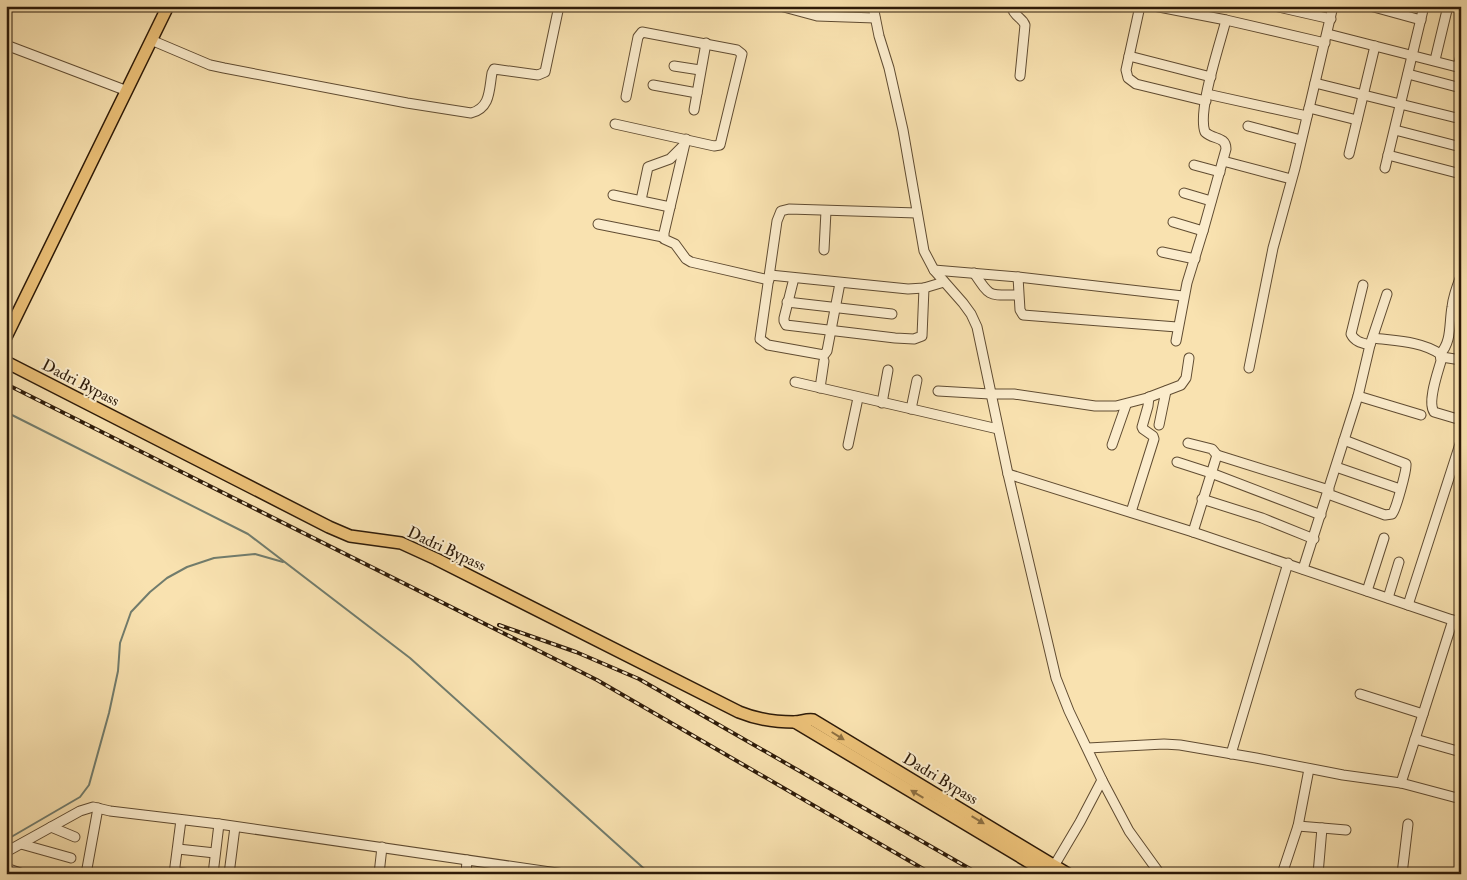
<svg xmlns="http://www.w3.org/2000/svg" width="1467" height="880" font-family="'IM FELL Double Pica',serif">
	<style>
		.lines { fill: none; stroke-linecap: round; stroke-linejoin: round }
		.stream { stroke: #717c6d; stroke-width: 2 }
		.minor-casing { stroke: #604c32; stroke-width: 11 }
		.major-casing { stroke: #2d1a08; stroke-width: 14 }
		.minor { stroke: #fbeccc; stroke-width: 9 }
		.major { stroke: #ecc178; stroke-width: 11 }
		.rail-casing { stroke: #2d1a08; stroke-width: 4 }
		.rail { stroke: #fbeccc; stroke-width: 2; stroke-dasharray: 5.5; stroke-linecap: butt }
		.oneway { fill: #8c6e40 }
		.labels { text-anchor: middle; stroke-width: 4; stroke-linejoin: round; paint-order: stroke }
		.street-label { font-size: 16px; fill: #2d1a08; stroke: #fbeccc }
	</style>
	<rect width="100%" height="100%" fill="#f9e2b0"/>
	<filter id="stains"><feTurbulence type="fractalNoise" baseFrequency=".004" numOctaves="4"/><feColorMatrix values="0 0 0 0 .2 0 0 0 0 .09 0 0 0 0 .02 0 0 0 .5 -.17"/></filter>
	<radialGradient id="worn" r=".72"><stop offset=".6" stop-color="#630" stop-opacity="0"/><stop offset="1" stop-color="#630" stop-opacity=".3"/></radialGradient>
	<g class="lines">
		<g class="stream">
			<polyline points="6,412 248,534 410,658 650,874"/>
			<polyline points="6,840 80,797 89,785 109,713 118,671 120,643 131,612 150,592 167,578 187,567 214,558 255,554 283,562"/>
		</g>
		<defs>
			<g id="minor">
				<polyline points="780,6 817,16 875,18"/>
				<polyline points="873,6 879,36 889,68 903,130 924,251 934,270 963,303 971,314 977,327 1008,474 1056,678 1069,711 1102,780 1129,831 1160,874"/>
				<path d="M1011,6c4,12 11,11 14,19l-5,51"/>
				<polyline points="1140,6 1126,70 1128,78 1136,84 1206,101"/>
				<polyline points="1154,6 1226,20 1325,43"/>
				<polyline points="1274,6 1331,19"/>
				<polyline points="1370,6 1421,20"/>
				<polyline points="1328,34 1461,68"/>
				<path d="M151,40l59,25 14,3 183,35 64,10c20,-5 18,-24 21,-40l2,-4 44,6 7,-3 14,-66"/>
				<polyline points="6,45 122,89"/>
				<polyline points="1129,56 1211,77"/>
				<polyline points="1435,60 1448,6"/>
				<polyline points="674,66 700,70"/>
				<polyline points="1458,67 1461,55"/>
				<polyline points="1408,74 1461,88"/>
				<polyline points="1315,83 1461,119"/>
				<polyline points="653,85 697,93"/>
				<polyline points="1207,94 1307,116"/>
				<polyline points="1309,108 1357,120"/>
				<polyline points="694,110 706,43"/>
				<polyline points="615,124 714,146 720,145 742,54 737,50 642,32 638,37 626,97"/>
				<polyline points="1248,126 1301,140"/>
				<polyline points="1395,130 1461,147"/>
				<polyline points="686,139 664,233 664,239 675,244 686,259 691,262 769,280"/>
				<polyline points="1349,154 1375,46"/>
				<polyline points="1388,155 1461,174"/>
				<polyline points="1223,161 1291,179"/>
				<polyline points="1194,165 1220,172"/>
				<polyline points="1385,168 1424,6"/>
				<polyline points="1184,193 1211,201"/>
				<polyline points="613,195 670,207"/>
				<polyline points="641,200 648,167 670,159 684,145"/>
				<polyline points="1173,222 1203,231"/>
				<polyline points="598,224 663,237"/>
				<polyline points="824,250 826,211"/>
				<polyline points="1162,252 1195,259"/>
				<polyline points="934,270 1018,277 1183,296"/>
				<path d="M974,273c17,25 14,22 44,22"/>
				<polyline points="770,275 908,289 924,288 944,282"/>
				<polyline points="1018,277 1020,310 1023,315 1177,327"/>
				<polyline points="794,278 784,318 784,321 786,325 895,338 914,339 922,336 924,288"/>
				<polyline points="840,283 827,351 824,355 768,345 760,339 777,221 781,211 789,209 917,213"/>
				<path d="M1363,285l-12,49c4,8 11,9 19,11"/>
				<polyline points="787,302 892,314"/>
				<path d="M1373,338c22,3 48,3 67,16l1,7c-3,11 -14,41 -7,51l27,8"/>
				<path d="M1176,341l11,-58 16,-52 23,-82c0,-13 -13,-9 -21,-17 -8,-21 15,-88 21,-112"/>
				<path d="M1440,354c12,-12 9,-31 12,-47 1,-10 5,-21 9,-31"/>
				<polyline points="1442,357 1461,360"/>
				<polyline points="1249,368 1273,248 1295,168 1333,6"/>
				<polyline points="795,382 998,429"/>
				<polyline points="820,388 824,361"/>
				<polyline points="938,391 990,394 1014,394 1095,406 1116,406 1147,398 1181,385 1186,378 1189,358"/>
				<polyline points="1358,396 1421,415"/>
				<polyline points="882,403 888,370"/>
				<polyline points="911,409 917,380"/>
				<polyline points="1159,425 1166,391"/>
				<polyline points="1188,443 1212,449 1217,455 1193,532"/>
				<polyline points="848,445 858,398"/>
				<polyline points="1112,445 1126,405"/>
				<polyline points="1217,455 1329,490"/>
				<polyline points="1177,462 1211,473 1321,515"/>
				<polyline points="1336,467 1400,489"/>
				<polyline points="1008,474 1193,532 1461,623"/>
				<path d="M1328,494l57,21 7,-1c4,-4 15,-45 14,-50l-62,-24"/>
				<polyline points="1202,499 1262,518 1314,539"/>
				<polyline points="1131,512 1154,439 1153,436 1143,429 1142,427 1148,406 1149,397"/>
				<polyline points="1303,569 1358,396 1370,345 1387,294"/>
				<polyline points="1367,591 1384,538"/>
				<polyline points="1388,598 1399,562"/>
				<polyline points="1408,605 1461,441"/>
				<polyline points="1360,694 1423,714"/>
				<polyline points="1415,739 1461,752"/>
				<polyline points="1088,748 1164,744 1180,745 1256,758 1343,775 1401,783 1461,799"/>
				<polyline points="1231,754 1288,563"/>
				<polyline points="1401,783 1453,620"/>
				<polyline points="1298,826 1346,830"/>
				<polyline points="51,827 75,837"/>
				<polyline points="21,844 71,858"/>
				<polyline points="178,849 215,853"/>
				<polyline points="6,852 80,811 93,807 110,811 219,824 564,874"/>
				<polyline points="6,868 23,874"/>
				<polyline points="1051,871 1080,822 1102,780"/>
				<polyline points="174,872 191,874"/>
				<polyline points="86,874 98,808"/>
				<polyline points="174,874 181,820"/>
				<polyline points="213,874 219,824"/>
				<polyline points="229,874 235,827"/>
				<polyline points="379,874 382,847"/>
				<polyline points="466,874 467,860"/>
				<polyline points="1282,874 1298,826 1309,769"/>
				<polyline points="1318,874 1322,828"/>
				<polyline points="1402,874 1408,824"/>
			</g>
			<g id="major">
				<polyline points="6,337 168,6"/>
				<path d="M6,362l323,165 21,9 51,7 35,16 303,153c17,7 37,10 55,10 7,0 12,-3 19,-2l255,154"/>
				<polyline points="795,722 1049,874"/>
			</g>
		</defs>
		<use href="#minor" class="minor-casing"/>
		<use href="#major" class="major-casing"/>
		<use href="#minor" class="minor"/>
		<use href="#major" class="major"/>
		<defs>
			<g id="rail">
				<polyline points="6,384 597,680 932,874"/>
				<polyline points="499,625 576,652 639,679 979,874"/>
			</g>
		</defs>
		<use href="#rail" class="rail-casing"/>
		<use href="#rail" class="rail"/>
	</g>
	<defs><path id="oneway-solid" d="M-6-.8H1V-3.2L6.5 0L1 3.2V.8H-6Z" transform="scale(1.25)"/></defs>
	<g class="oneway">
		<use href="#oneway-solid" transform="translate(838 736) rotate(32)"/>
		<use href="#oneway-solid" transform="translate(917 794) rotate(-149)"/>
		<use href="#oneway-solid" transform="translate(978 820) rotate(31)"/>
	</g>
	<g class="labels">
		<g class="street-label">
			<text transform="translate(81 382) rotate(27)" y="6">Dadri Bypass</text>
			<text transform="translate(447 548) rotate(25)" y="6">Dadri Bypass</text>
			<text transform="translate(941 778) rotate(31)" y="6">Dadri Bypass</text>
		</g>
	</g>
	<rect width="1467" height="880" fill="none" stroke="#f9e2b0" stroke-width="25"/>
	<rect x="8" y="8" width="1452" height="865" fill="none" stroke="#2d1a08" stroke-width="2.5"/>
	<rect x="12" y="12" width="1442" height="855" fill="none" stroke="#2d1a08"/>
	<rect width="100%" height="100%" filter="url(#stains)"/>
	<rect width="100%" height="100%" fill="url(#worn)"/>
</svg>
